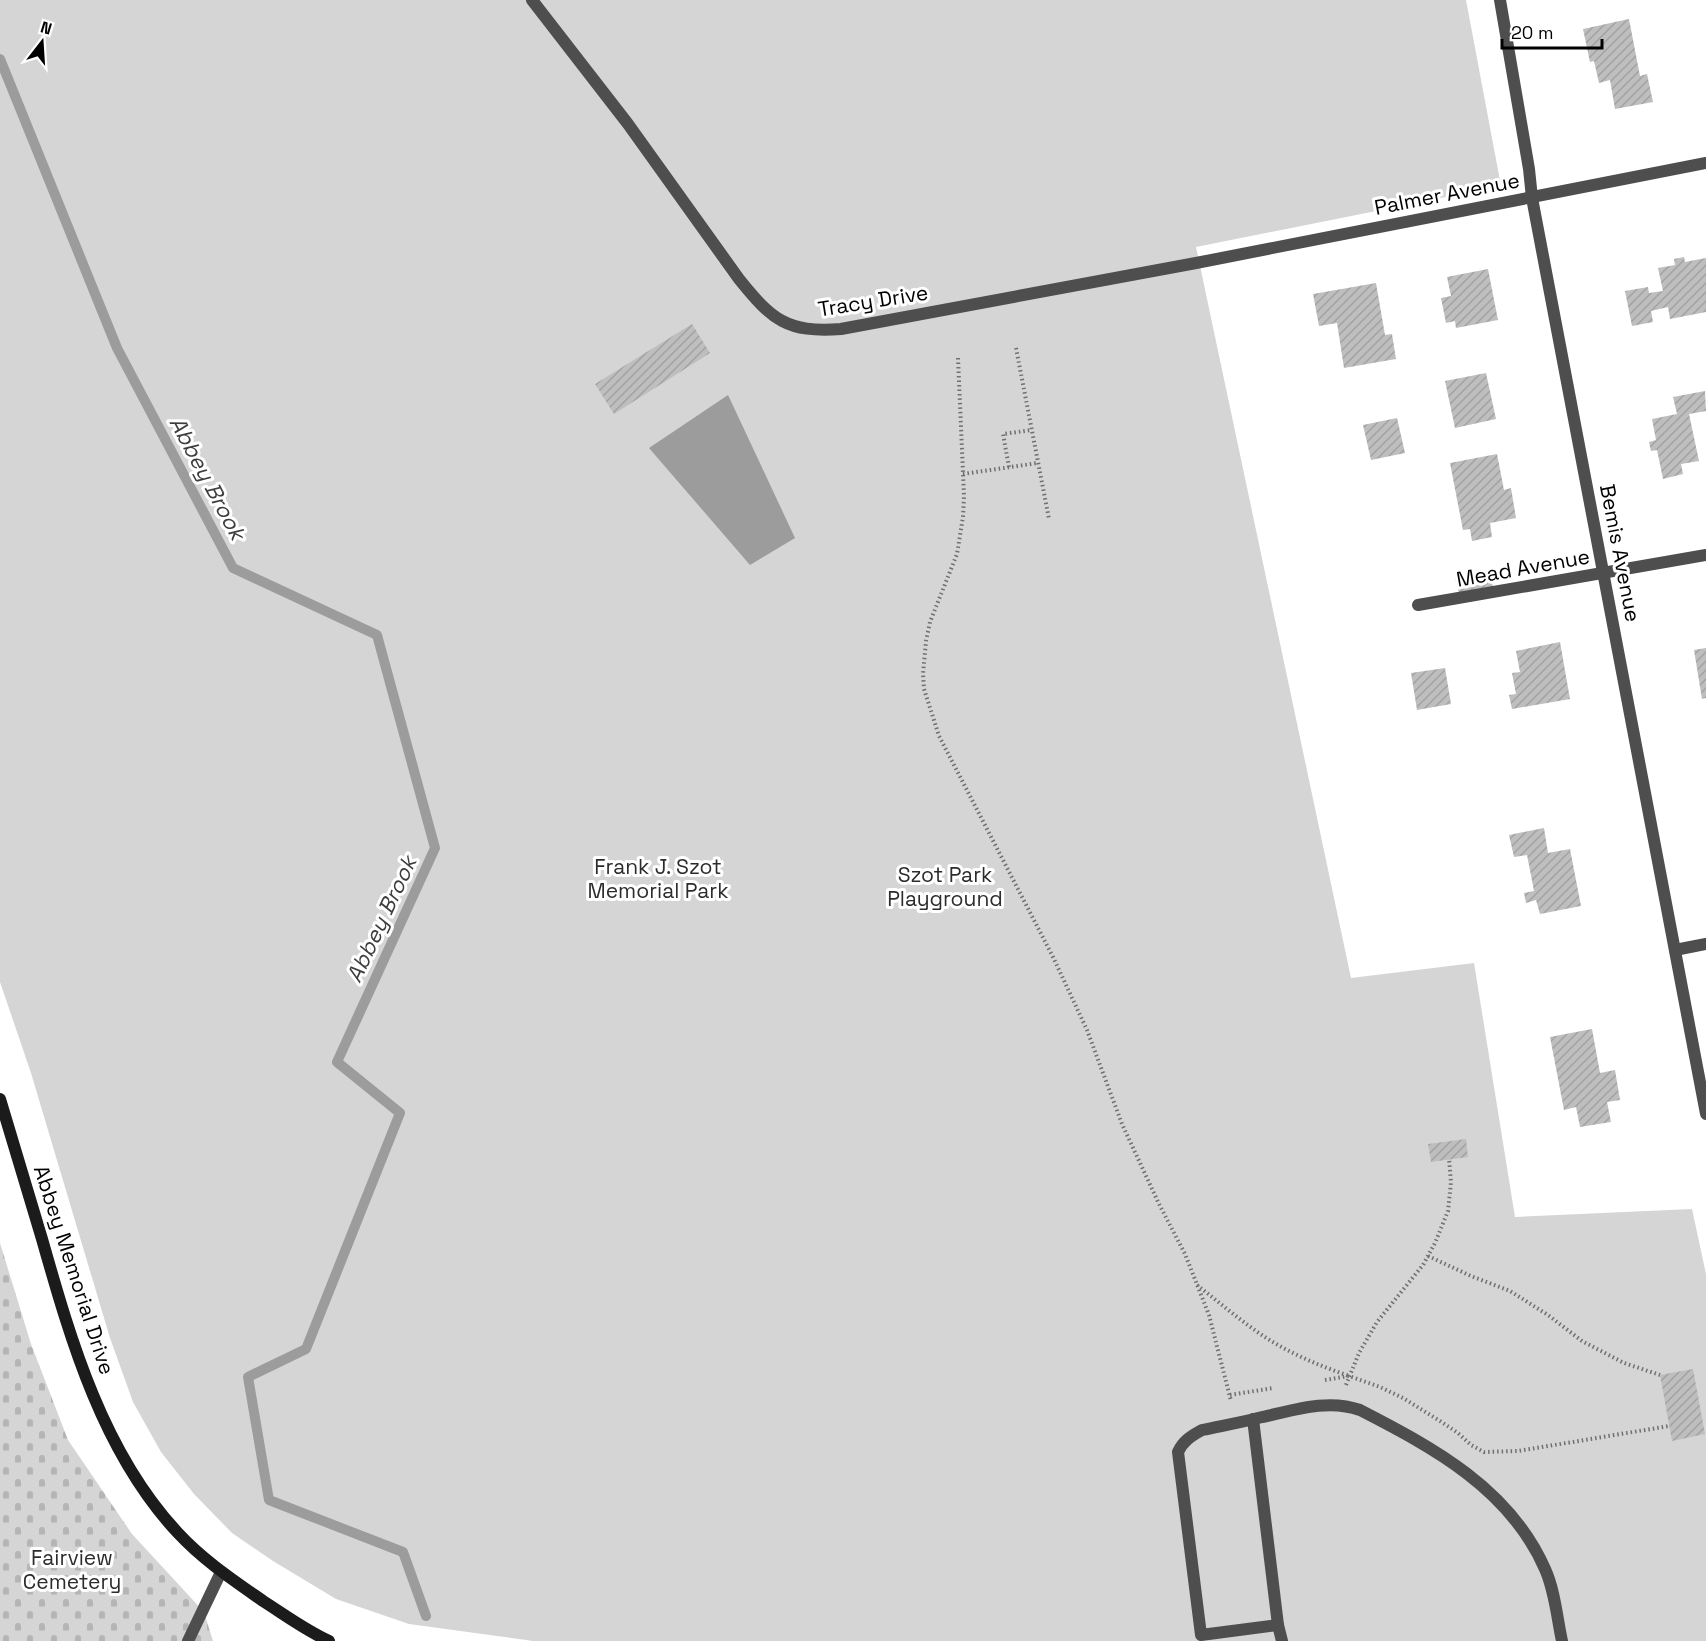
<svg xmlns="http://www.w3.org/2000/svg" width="1706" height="1641" font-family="'Space Grotesk',sans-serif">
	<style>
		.cemetery { fill: url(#cemetery-stones) }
		.park { fill: #d5d5d5 }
		.water { fill: #9c9c9c }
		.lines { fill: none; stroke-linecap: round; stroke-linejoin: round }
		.stream { stroke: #9c9c9c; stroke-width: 10 }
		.building { fill: url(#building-hatch) }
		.path { stroke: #707070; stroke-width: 4; stroke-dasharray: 1.5 3; stroke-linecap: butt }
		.service { stroke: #4e4e4e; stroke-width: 12 }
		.minor { stroke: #4e4e4e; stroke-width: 12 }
		.secondary { stroke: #1b1b1b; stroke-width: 12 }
		.labels { text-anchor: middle; stroke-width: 6; stroke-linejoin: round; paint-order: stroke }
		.street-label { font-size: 21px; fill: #000; stroke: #fff }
		.park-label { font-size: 21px; fill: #2c2c2c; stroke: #fff }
		.water-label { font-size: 22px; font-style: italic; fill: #3d3d3d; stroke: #fff }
	</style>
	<defs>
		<pattern id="cemetery-stones" width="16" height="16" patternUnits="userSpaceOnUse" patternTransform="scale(1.5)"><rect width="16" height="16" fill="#d5d5d5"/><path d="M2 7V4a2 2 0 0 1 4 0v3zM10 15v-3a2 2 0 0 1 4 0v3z" fill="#b5b5b5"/></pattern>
		<pattern id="building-hatch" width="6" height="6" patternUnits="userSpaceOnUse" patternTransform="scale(1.5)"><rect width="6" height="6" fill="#bebebe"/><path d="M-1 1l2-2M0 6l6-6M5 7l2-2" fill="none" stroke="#a2a2a2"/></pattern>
	</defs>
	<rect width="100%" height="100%" fill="#fff"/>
	<polygon class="cemetery" points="0,1243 31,1344 68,1440 132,1534 204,1612 213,1641 0,1641"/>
	<polygon class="park" points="0,0 1466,0 1501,186 1196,247 1351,978 1474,963 1515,1217 1692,1209 1706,1274 1706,1641 533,1641 409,1624 336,1599 273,1561 232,1533 194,1494 161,1452 133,1402 110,1338 31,1073 0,982"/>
	<polygon class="water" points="728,395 795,538 750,565 649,448"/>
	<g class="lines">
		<polyline class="stream" points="0,59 117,348 233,568 377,635 435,848 337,1062 400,1113 306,1349 248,1377 269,1500 403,1552 426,1616"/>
	</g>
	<g class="building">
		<polygon points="1629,19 1640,76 1647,74 1653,102 1615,109 1610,80 1599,83 1594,61 1590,62 1583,29"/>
		<polygon points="1684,257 1685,262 1706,258 1706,312 1670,319 1668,307 1651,311 1653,322 1632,326 1625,291 1648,287 1649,293 1663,291 1658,268 1675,265 1674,259"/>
		<polygon points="1488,269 1498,320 1456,328 1455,321 1446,323 1441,298 1451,296 1447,277"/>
		<polygon points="1376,283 1385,335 1392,334 1396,359 1344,368 1337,323 1319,326 1313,294"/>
		<polygon points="692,324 710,353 614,414 595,384"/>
		<polygon points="1486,373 1496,419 1455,428 1445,381"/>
		<polygon points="1705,391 1706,411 1689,414 1699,461 1681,464 1683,474 1663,479 1657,450 1651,451 1649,442 1656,440 1652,419 1677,414 1673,397"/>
		<polygon points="1397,418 1405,453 1371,460 1363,425"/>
		<polygon points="1497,454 1504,490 1511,488 1516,518 1490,523 1492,537 1472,541 1470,529 1463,530 1450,463"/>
		<polygon points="1489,570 1493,587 1460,596 1455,579"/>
		<polygon points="1560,642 1570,699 1512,709 1509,695 1516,694 1512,673 1520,672 1516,651"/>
		<polygon points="1706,648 1706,698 1702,699 1694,650"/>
		<polygon points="1445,668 1451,704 1417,710 1411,673"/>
		<polygon points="1544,828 1548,853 1570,849 1581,906 1540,914 1536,900 1526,903 1524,893 1534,891 1527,855 1514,857 1509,835"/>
		<polygon points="1592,1029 1600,1073 1615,1070 1620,1100 1607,1102 1611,1122 1580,1127 1576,1107 1564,1110 1550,1037"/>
		<polygon points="1466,1139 1468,1157 1431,1162 1428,1144"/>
		<polygon points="1693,1369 1705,1434 1672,1441 1660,1375"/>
	</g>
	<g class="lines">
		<g class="path">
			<polyline points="1016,348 1049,519"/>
			<polyline points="958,358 964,496 963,517 957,554 930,622 926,641 923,674 924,689 939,736 1053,957 1087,1030 1122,1124 1159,1204 1185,1254 1209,1315 1231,1401"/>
			<polyline points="1009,467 1003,434 1032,430"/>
			<polyline points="963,474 1038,463"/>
			<polyline points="1428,1256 1471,1276 1510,1291 1548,1315 1582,1341 1624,1363 1660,1375"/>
			<path d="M1197,1285c23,18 46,38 71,54 25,16 53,27 81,37"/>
			<polyline points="1325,1380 1349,1376 1380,1387 1403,1398 1440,1421 1458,1433 1471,1445 1484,1452 1518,1451 1669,1426"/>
			<polyline points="1346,1385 1359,1353 1377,1322 1423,1265 1435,1243 1448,1211 1451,1182 1449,1159"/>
			<polyline points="1230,1395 1273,1388"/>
		</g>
		<g class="service">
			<polyline points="1253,1419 1278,1625 1282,1641"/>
			<path d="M1278,1625l-77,10 -23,-183c5,-11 13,-16 24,-22 18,-4 37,-7 56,-12 33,-7 69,-20 102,-8 74,38 150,79 185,159 10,22 12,49 17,72"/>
			<polyline points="188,1641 221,1572"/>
		</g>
		<g class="minor">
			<path d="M532,0l96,124 111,155c33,41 48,54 102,50l355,-66 510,-100"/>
			<polyline points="1500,0 1529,169 1532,198 1706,1114"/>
			<polyline points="1418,605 1706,555"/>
			<polyline points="1675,950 1706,944"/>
		</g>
		<path class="secondary" d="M0,1099c14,47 28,93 42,140 29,102 61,214 136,294 25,27 55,47 85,68 22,14 42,29 66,40"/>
	</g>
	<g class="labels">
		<g class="street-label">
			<text transform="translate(1447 194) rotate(-11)" y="7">Palmer Avenue</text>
			<text transform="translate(873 301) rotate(-9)" y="7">Tracy Drive</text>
			<text transform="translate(1620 553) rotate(79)" y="7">Bemis Avenue</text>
			<text transform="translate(1523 568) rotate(-10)" y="7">Mead Avenue</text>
			<text transform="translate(74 1270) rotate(72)" y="7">Abbey Memorial Drive</text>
		</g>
		<g class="park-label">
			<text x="658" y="874">Frank J. Szot<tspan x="658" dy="24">Memorial Park</tspan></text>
			<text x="945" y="882">Szot Park<tspan x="945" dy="24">Playground</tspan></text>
			<text x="72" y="1565">Fairview<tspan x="72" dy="24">Cemetery</tspan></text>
		</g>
		<g class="water-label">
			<text transform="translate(208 478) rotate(62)" y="8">Abbey Brook</text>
			<text transform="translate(381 919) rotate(-65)" y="8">Abbey Brook</text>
		</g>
	</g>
	<g transform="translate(42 42) rotate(17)" stroke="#ffffff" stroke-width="4.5" paint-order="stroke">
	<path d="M0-4.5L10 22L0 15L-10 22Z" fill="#000000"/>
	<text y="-9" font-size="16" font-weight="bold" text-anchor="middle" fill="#000000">N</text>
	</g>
	<path d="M1502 39v9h100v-9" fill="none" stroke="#000000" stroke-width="3"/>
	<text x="1511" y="39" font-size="18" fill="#000000" stroke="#ffffff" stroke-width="4.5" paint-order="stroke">20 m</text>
</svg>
